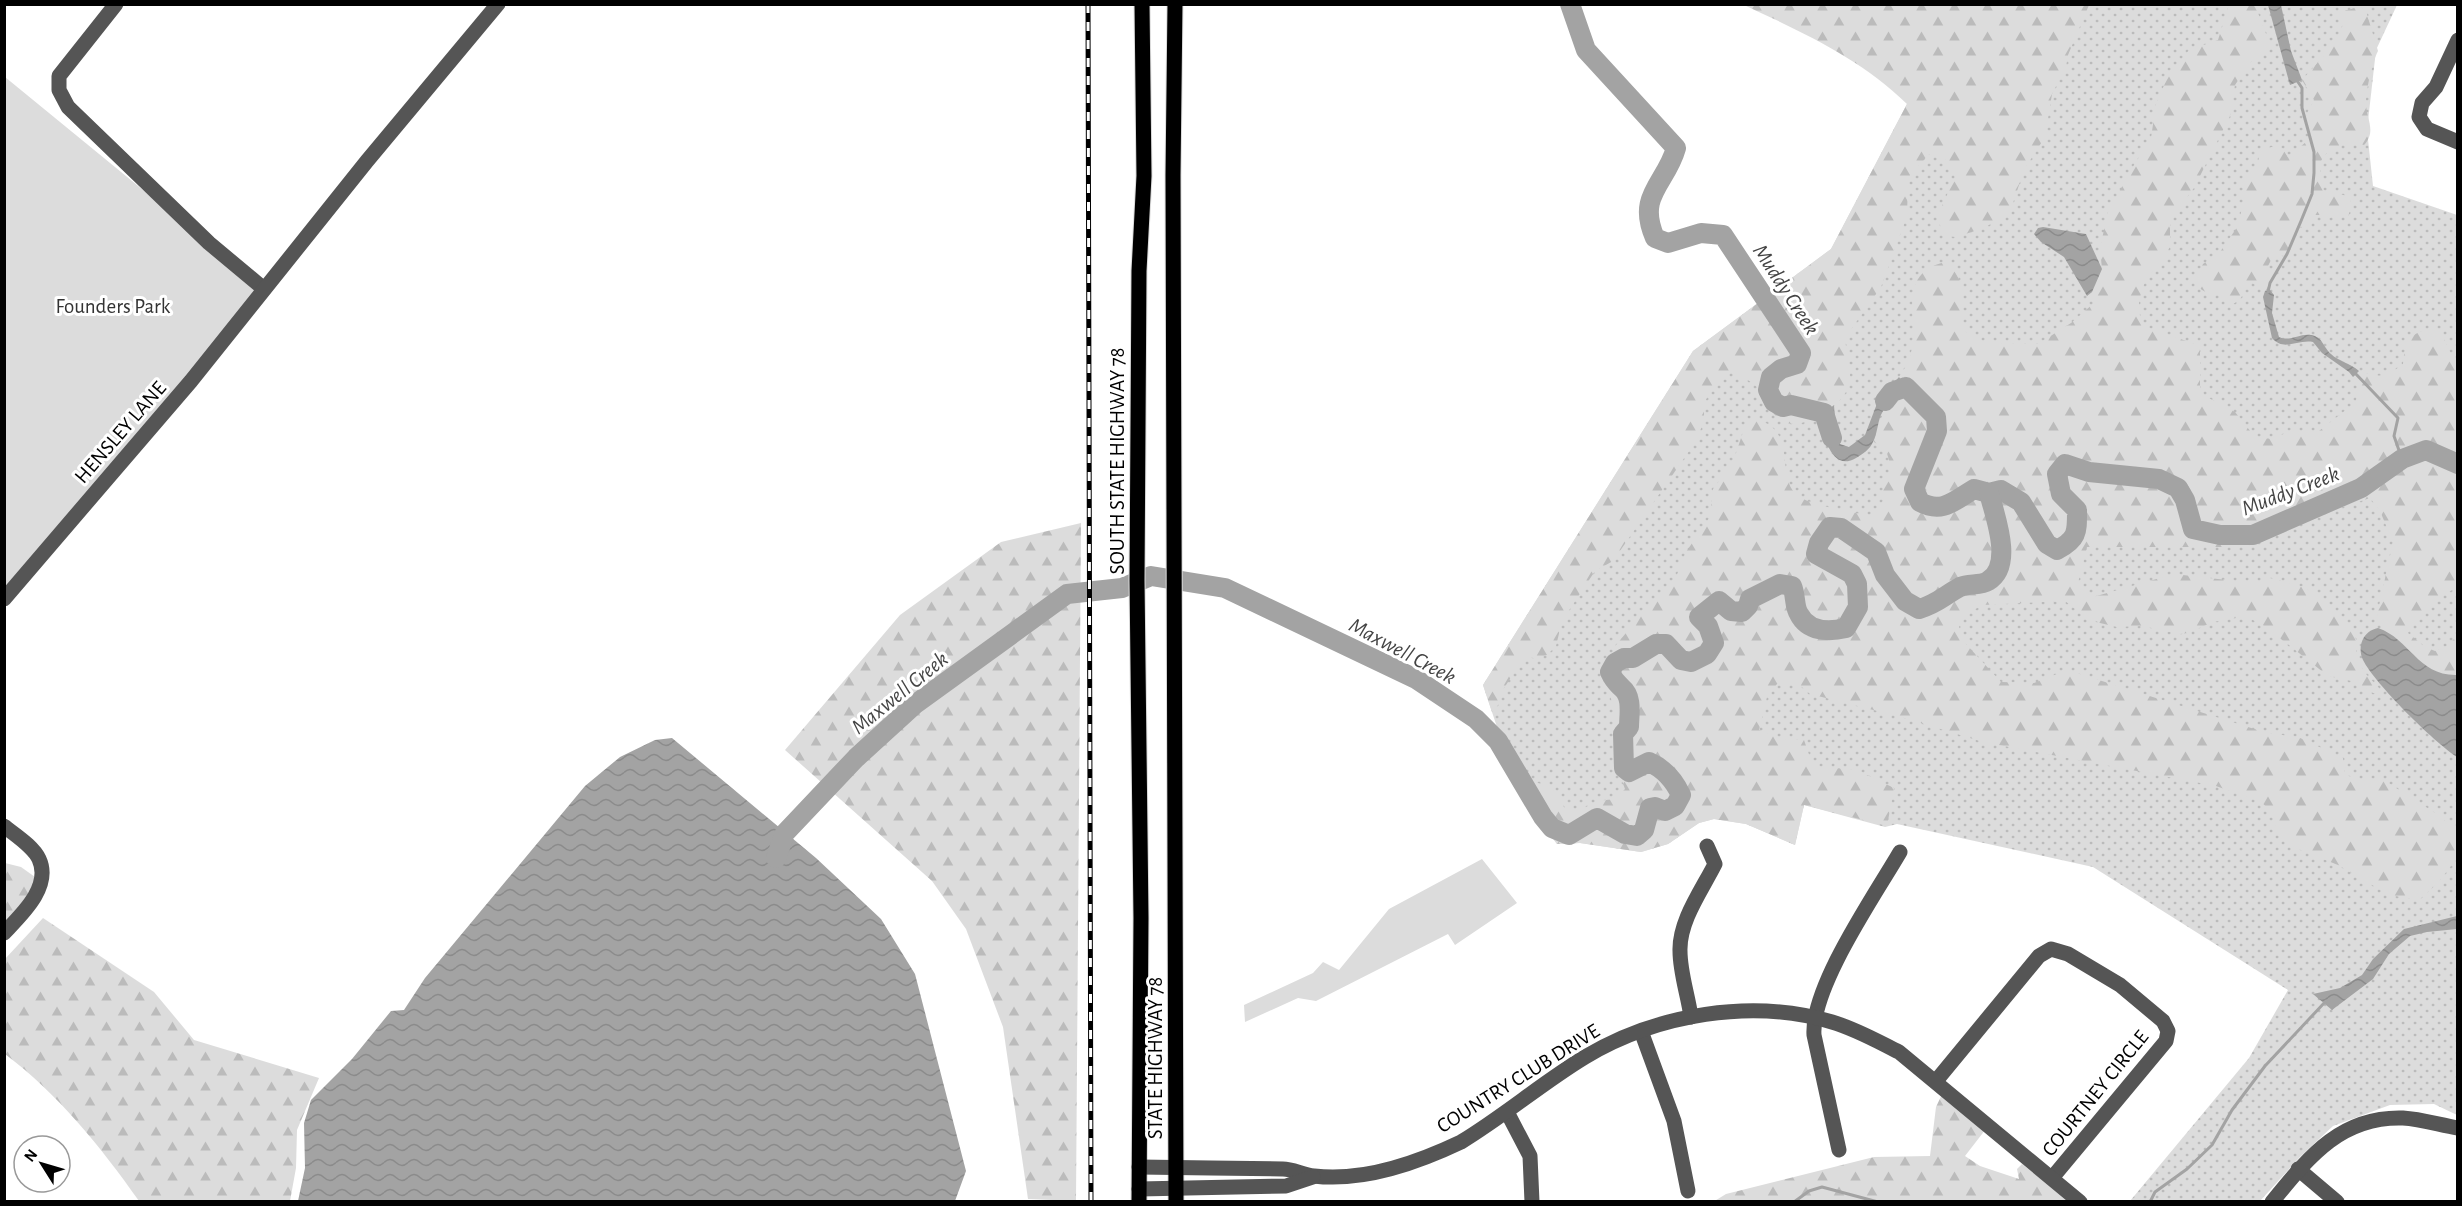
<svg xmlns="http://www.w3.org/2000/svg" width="2462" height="1206" font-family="'Alegreya Sans',sans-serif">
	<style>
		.grass { fill: url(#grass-dots) }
		.forest { fill: url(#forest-firs) }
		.green { fill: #dcdcdc }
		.water { fill: url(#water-waves) }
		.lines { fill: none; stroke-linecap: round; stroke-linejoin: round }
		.stream { stroke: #a3a3a3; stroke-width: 3 }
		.river { stroke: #a3a3a3; stroke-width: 20 }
		.major-casing { stroke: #dbdbdb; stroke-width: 17 }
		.minor { stroke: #555; stroke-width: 15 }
		.major { stroke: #000; stroke-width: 15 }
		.rail-casing { stroke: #000; stroke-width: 5 }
		.rail { stroke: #fff; stroke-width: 3; stroke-dasharray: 9; stroke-linecap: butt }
		.labels { text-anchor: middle; stroke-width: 6; stroke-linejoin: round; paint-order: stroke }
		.park-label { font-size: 21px; fill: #333; stroke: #fff }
		.street-label { font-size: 21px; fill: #000; stroke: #fff }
		.water-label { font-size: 22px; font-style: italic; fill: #444; stroke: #fff }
	</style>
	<defs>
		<pattern id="grass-dots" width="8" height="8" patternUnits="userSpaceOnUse" patternTransform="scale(1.5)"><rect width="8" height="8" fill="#dcdcdc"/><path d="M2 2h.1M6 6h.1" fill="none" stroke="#bbb" stroke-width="1.8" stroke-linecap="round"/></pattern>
		<pattern id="forest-firs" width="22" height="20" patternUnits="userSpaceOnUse" patternTransform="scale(1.5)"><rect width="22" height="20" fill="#dcdcdc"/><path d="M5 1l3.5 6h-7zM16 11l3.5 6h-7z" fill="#bbb"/></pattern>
		<pattern id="water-waves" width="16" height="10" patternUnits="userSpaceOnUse" patternTransform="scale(1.5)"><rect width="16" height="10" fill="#a3a3a3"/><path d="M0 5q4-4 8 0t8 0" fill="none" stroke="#8b8b8b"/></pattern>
	</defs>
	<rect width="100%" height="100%" fill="#fff"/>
	<polygon class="grass" points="2000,5 2397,5 2376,50 2367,130 2373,186 2457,215 2457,1115 2434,1104 2390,1105 2333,1126 2300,1157 2260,1201 2130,1201 2249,1058 2288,990 2093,867 1897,824 1885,827 1804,805 1795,845 1746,824 1714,819 1699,823 1668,844 1641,852 1580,843 1557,844 1519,793 1483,685 1693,351 1831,249 1907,104"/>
	<g class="forest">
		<path d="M1744,5h345l-21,50 -2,12 -14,27 -7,43 -21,33 -11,33 -9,13 -20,12 -28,9 -12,-1 -7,-19 18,-40 -10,-18 -16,-5 -21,24 -1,38 -26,71 -36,51c1,13 6,29 5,42 -1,22 -42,49 -63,43 -16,-5 -20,-23 -29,-35 -6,-7 -19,-12 -27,-18l-13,9 -14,24v18l-8,20 -83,120 -18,10 -33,50 -6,25 -9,9 -12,4 -9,-4 -26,39 -1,10 -7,8 -9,-27 210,-334 138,-102 76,-145c-47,-46 -105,-72 -163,-99z"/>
		<path d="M2229,5h26l13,34 -1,7 -18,18 -14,21 -5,31 -36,72 -20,26 -4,12v20l-5,12 -17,18 -6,13 -3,14 1,13 6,11 49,17 5,6v39l5,7 30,16 20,25 17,2 16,-7 31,-1 37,-29 2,-16 -5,-9 6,-6c21,7 26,7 44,-7 2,-25 10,-36 37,-34l17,37v220l-31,19 -18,27 17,14 10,4 12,-5 10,-10v39h-10l-16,-5 -27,-22 -6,-8 -15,-11 -6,-14 16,-73 -13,-31 -10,-13 -54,18 -71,31h-158l-10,40 16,10 81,-23 79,9 17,-5 34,9 20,13 24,24 8,15v19l10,16 13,14 -1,6 -5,-1 -17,-11 -28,-6 -62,-49 -15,-8 -9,-2 -29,5 -25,11 -8,1 -38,-8 -25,1 -17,-4 -17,-8 -18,-14 -82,4 -19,10 -5,12 7,17 35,38 33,1 33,-13 200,63 31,4 45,21 2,17 15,4h22l58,37 17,17v25l-19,25 -19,17 -30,-5 -51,-30 -40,-16 -21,-16 -5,-21 -11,-10 -45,-16 -233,-44 -82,-25 -91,-23 -13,-11 -20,1 -10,13 -8,33 24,9 21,1 9,26 44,4 37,18 -7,38 -83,-21 -9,40 -49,-21 -32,-5 -15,4 -31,21 -27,8 -61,-9 -23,1 -38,-51 11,-12 20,5 16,24 18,-2 13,-7 18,-2 10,-10 -7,-19 -4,-57 -8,-38 10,-30 39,-47 17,-11 14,-35 24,-35 3,-28 20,-27 12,-36 12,-8c5,3 12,6 16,10 19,18 5,52 25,68 16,11 53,15 72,20l13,-15v-14l8,-20 -5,-17 -12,-8c5,-27 13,-36 32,-55l-7,-10c4,-6 9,-13 11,-21 11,-35 -16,-82 35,-94 23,15 16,41 16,65l14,13 22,3 41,1 33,-21 23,-20 -2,-11 10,-23 -2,-21 8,-36 26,-47 17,-27 5,-34 12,-28 21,-26 29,-10z"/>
		<path d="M2360,6l6,5 12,40c-6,11 -12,40 -12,52 0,16 11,28 -2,42 -15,-6 -41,3 -44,20 0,5 1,20 2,24 9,7 19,3 29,9l-1,13 -2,5 -12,-1 -9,4 -4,-4h-10l-6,12 -8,1 -3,4 2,14 -11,4 -3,6 -7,-1 -5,3 -5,10 8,9 -5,13 -5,1 -14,-9c-8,5 -5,16 -18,22l-6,-1 -5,-9c-10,3 -19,-3 -27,-9l3,-11 5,-10 17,-12 18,-26 7,-32 -2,-5 1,-6 12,-13 4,-17 11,-6 11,1 6,9 24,-20 -8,-18 10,-19 -12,-20 35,-39 6,-17 -4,-9 3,-5h6z"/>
		<polygon points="1081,523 1076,1201 1028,1199 1003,1027 966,929 932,881 785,750 900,615 1001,542"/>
		<polygon points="5,863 21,867 35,877 33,888 5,924"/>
		<path d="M43,918l111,74 40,48 125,38 -22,52 -1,38 -6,33h-151c-38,-54 -81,-107 -134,-147v-95z"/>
		<polygon points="1945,1088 1989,1125 1965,1156 1980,1166 2019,1179 2017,1169 2022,1164 2071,1202 1713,1202 1726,1194 1874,1157 1930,1156 1936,1107"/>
	</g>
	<g class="green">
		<polygon points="5,77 264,289 5,599"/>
		<polygon points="1482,859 1517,903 1455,945 1448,934 1316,1001 1298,998 1245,1022 1244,1005 1313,973 1323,962 1339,970 1389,909"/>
	</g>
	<g class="water">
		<polygon points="2268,5 2281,5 2291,51 2302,80 2290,85"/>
		<polygon points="2043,227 2086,234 2102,269 2092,292 2087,296 2064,257 2041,242 2034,234 2038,228"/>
		<path d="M2270,290l4,5 -2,18 7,24c11,5 21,-4 32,-2 12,2 12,12 20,19 7,7 19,9 28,17l-6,6 -4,-5 -27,-19 -9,-11c-15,-3 -29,10 -41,-4l-9,-41 2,-6z"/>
		<path d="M1899,377l7,10c-7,7 -17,15 -23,24 -6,10 -5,22 -10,31 -3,7 -10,12 -17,16 -25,15 -32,-24 -38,-40l16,-13 2,29 4,10 9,3 16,-12 13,-34z"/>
		<path d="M2378,628c32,11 40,48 79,47v82c-23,-15 -82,-73 -94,-97 -6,-14 0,-29 15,-32z"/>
		<polygon points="672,738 816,858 881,919 915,974 966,1171 955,1201 298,1201 305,1168 304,1123 311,1100 352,1059 391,1011 404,1010 425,978 585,786 620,757 655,740"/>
		<polygon points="2457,916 2457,929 2427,932 2410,936 2389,954 2373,979 2332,1010 2313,994 2340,988 2362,975 2373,959 2404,929"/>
	</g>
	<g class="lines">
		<g class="stream">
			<polyline points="2268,292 2270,283 2287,254 2301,221 2312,194 2314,173 2314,152 2302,108 2302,88 2296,79"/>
			<polyline points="2354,372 2398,418 2394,436 2402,459"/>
			<polyline points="1794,1202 1809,1191 1822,1187 1878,1202"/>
			<polyline points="2150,1202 2155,1192 2187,1169 2212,1145 2232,1110 2265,1066 2326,1001"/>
		</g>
		<g class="river">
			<path d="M1570,4l16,46 90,98c-10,36 -40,47 -21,90l13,5 33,-10 22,2 78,118 -4,11 -16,5 -10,8 -3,13 6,12 9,5 8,-2 33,8 8,25"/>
			<path d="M1885,401l7,-9 14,-5 30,30 1,14 -23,58 6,13c22,12 34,-1 54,-13l15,4 12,-3 20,12 26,42 10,6c21,-11 20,-18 20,-40l-16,-16 -4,-20 8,-10 24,8 70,7 19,9 7,12 8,29 27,6h33l108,-47 41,-29 24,-9 32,14"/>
			<path d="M776,858l9,-25 71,-75 58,-53 153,-111 55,-6 29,-12 74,12 191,91 60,40 22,22 45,76 9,11 17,7 28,-17 28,16 12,2 7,-6 6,-22 5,-1 10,4 10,-5 6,-11c-7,-15 -16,-26 -32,-33l-20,10 -5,-4 -1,-34 6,-7c0,-12 4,-30 -7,-39 -6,-6 -8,-7 -12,-16l5,-9 9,-5h9l23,-14h10l15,16 10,2 16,-8 7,-11 -6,-17 -9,-9 20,-16 12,10 11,1 6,-6 2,-7 30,-15 12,2c4,9 2,21 7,28 9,18 30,18 47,14l12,-21 -1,-23 -5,-10 -36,-20 3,-11 11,-16 11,1 35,24 9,23 20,26 14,8c18,-5 26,-14 41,-22 9,-4 20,-1 28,-6 26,-15 7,-65 1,-88"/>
		</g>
		<defs>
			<g id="major">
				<polyline points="1175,4 1173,175 1176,1202"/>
				<polyline points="1139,1202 1141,918 1137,580 1139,271 1144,176 1142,4"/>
			</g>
		</defs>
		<use href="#major" class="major-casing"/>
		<g class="minor">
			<polyline points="116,4 59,76 59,90 68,107 209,243 264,289"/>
			<polyline points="2458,40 2436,87 2422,103 2419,117 2427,129 2458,142"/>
			<polyline points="4,599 191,381 367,161 498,4"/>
			<path d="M4,826c11,9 29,20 35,33 13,28 -18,56 -35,74"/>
			<path d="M1691,1017c-3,-22 -11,-44 -11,-66 -1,-30 22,-61 35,-87l-8,-18"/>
			<polyline points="1641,1031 1674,1121 1688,1191"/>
			<polyline points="1936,1081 2039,956 2051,949 2068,954 2120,985 2163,1021 2168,1031 2166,1041 2052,1178"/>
			<polyline points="1507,1112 1530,1156 1532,1202"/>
			<path d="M1839,1150l-25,-115c-3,-48 61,-140 86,-183"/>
			<path d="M1139,1167c48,1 96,1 144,2 10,0 20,6 31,7 49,6 103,-13 147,-34 43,-26 81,-59 124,-85 72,-43 167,-59 247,-35 24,7 45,19 67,30l181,150"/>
			<polyline points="2298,1169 2337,1202"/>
			<polyline points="1139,1189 1286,1186 1313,1177"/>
			<path d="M2272,1202c36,-44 68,-86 131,-84 18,1 37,7 55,10"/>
		</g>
		<use href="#major" class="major"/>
		<defs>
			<polyline id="rail" points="1088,4 1091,1202"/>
		</defs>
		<use href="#rail" class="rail-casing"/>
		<use href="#rail" class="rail"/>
	</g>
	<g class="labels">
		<g class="park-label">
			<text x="113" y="313">Founders Park</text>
		</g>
		<g class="street-label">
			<text transform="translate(120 432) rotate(-49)" y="7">HENSLEY LANE</text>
			<text transform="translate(1117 461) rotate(-90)" y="7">SOUTH STATE HIGHWAY 78</text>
			<text transform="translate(1155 1058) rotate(-90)" y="7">STATE HIGHWAY 78</text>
			<text transform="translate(1518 1078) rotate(-32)" y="7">COUNTRY CLUB DRIVE</text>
			<text transform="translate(2095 1093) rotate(-51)" y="7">COURTNEY CIRCLE</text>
		</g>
		<g class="water-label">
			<text transform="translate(1787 289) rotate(57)" y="8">Muddy Creek</text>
			<text transform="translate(2290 490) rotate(-21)" y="8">Muddy Creek</text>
			<text transform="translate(1403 650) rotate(28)" y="8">Maxwell Creek</text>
			<text transform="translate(899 692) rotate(-39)" y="8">Maxwell Creek</text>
		</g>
	</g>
	<rect width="2462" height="1206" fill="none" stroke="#000000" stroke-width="12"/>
	<g transform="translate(42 1164) rotate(307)"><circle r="28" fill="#ffffff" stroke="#999999" stroke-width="1.5"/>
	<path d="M0-4.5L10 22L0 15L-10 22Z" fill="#000000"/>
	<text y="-9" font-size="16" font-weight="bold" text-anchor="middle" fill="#000000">N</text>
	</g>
</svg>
